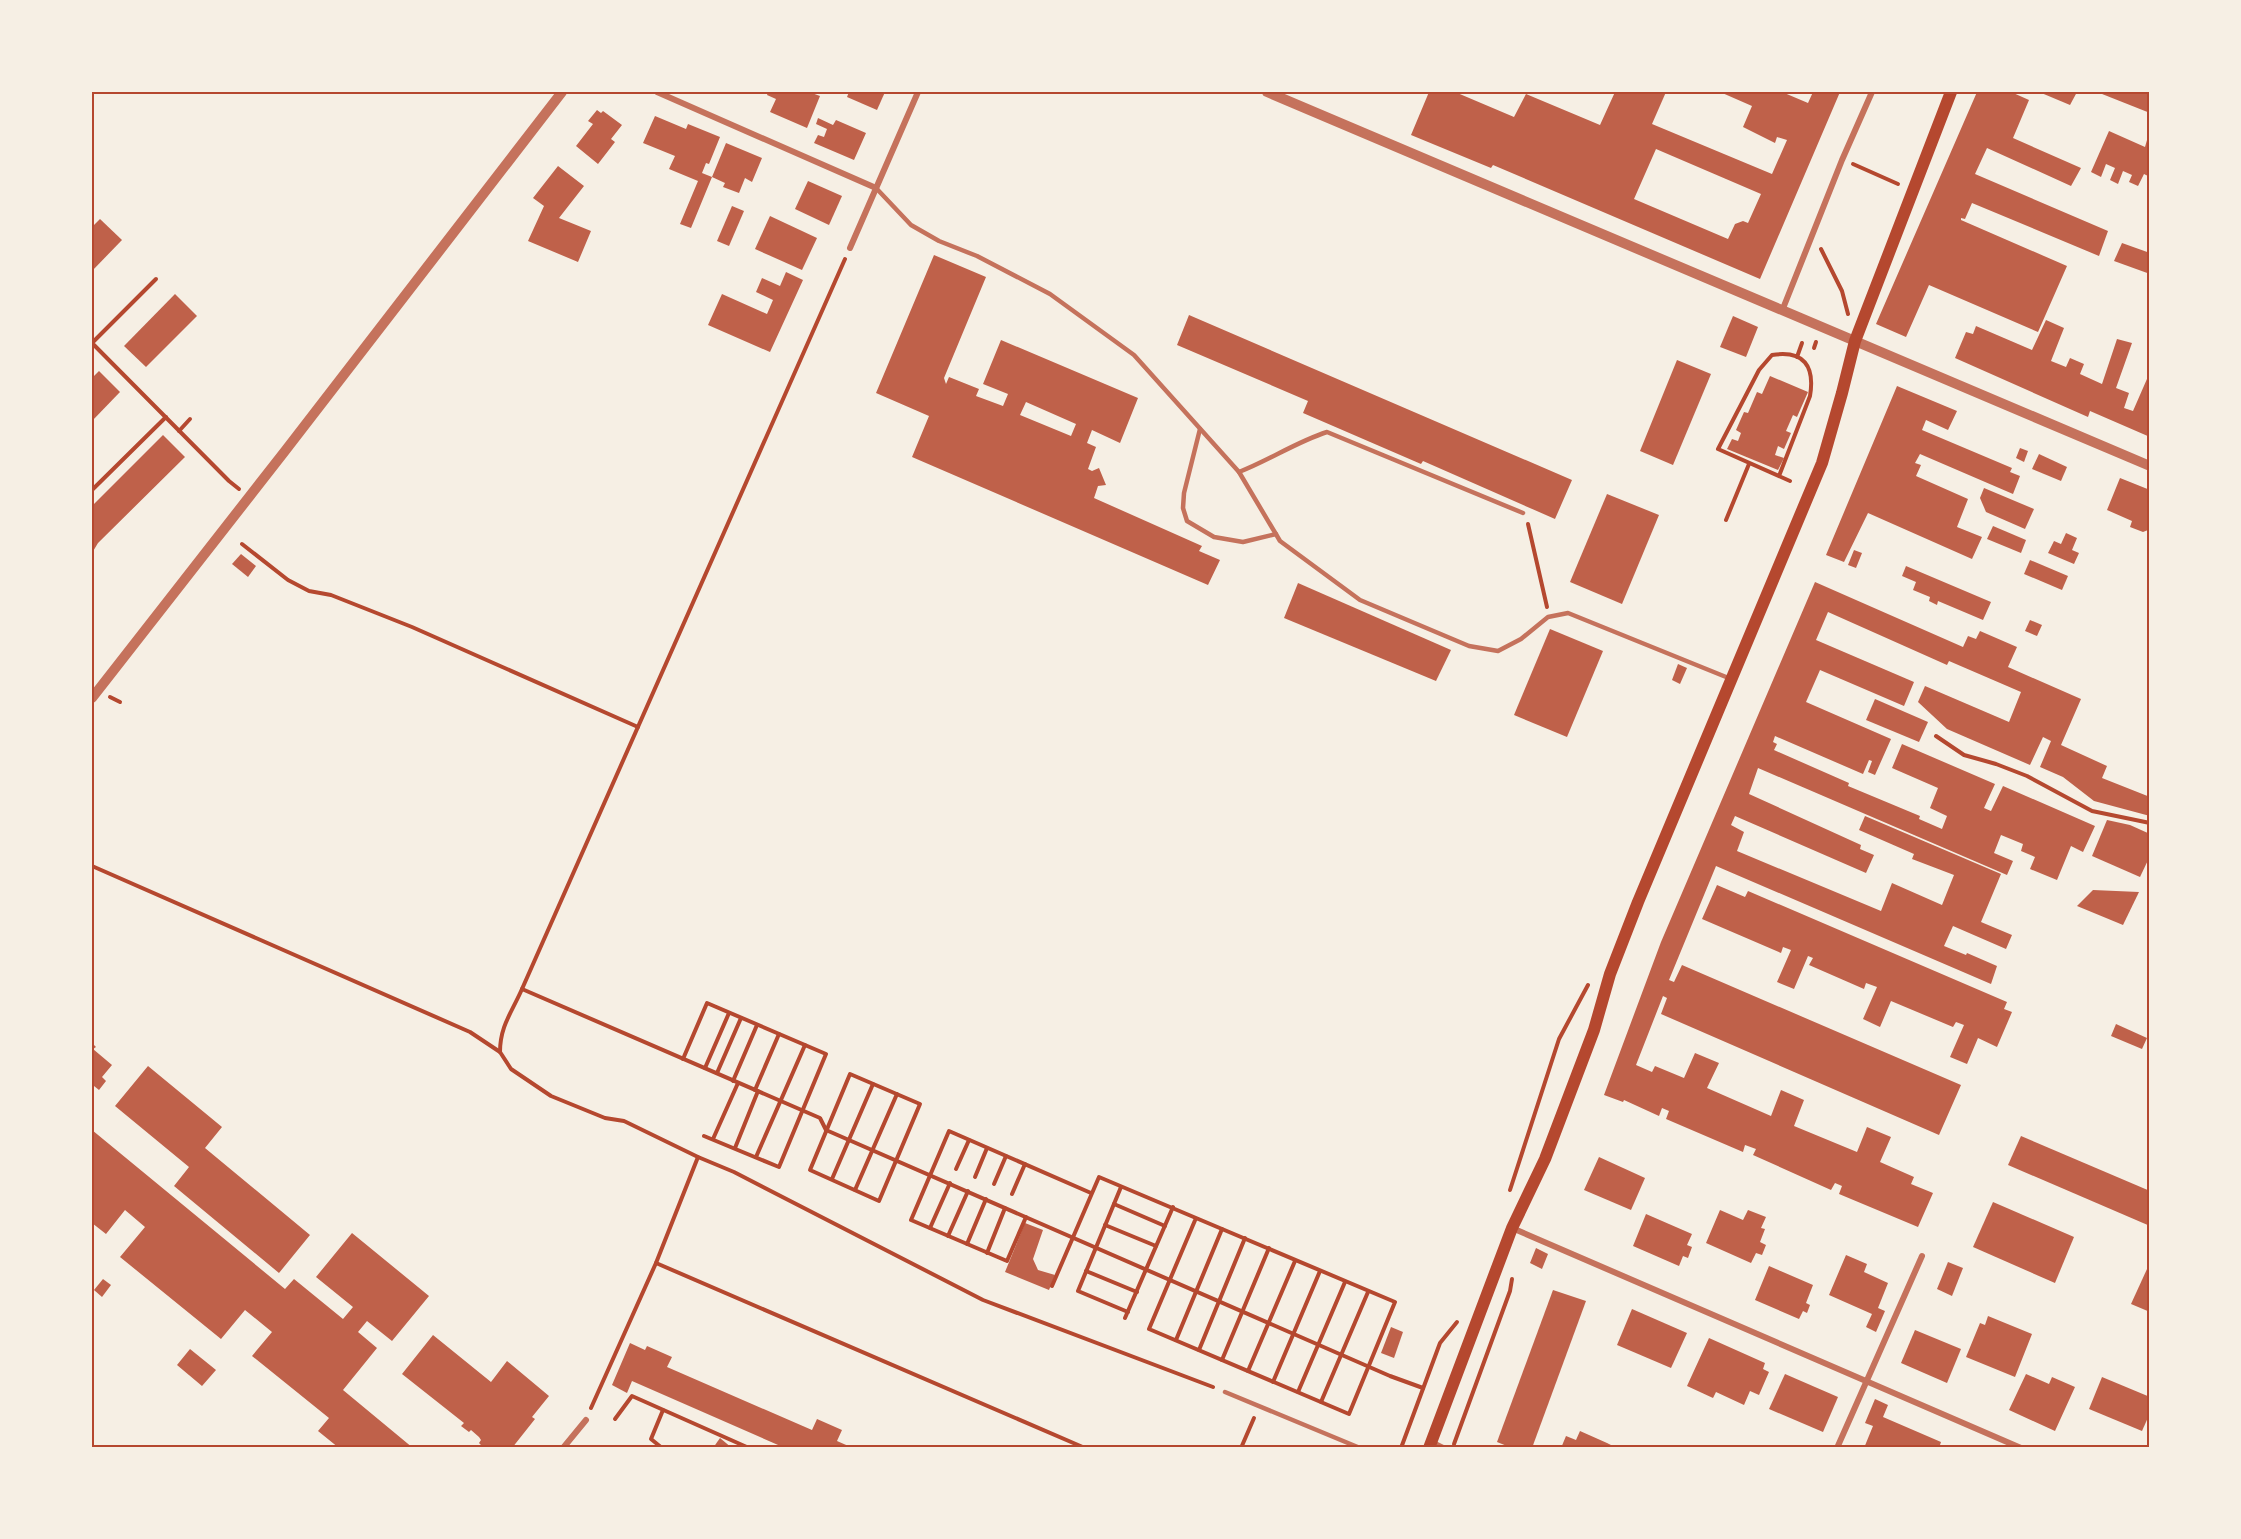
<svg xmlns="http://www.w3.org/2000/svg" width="2241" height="1539" font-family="Georgia,serif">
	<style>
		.building { fill: #bf614a; fill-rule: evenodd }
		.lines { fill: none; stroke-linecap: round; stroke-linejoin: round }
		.path { stroke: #b5482f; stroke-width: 4 }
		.service { stroke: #c5725c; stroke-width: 4.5 }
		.minor { stroke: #c5725c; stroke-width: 6 }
		.tertiary { stroke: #c5725c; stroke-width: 10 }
		.secondary { stroke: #b5482f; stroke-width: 12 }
		.neatline { fill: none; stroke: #b5482f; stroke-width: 2 }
	</style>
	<rect width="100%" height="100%" fill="#f6efe4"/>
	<g class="building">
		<polygon points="768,92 809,92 820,96 807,128 770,112 776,99 767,95"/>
		<polygon points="849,92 885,92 877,110 847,97"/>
		<path d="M1429,92h26l59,25 12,-23 74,31 15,-33h51l-14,32 120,50 15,-34 -10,-3 -2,6 -32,-16 9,-21 -32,-14h62l26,11 5,-11h27l-80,187 -267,-114 -2,3 -80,-33zM1656,149l105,45 -13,29 -5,-2 -8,3 -7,15 -94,-40z"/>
		<polygon points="1977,92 2011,92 2029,100 2013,138 2081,168 2071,186 1987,148 1975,174 2108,231 2099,256 1972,203 1965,219 1961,218 1961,220 2067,266 2038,332 1929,285 1906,337 1876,324"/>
		<polygon points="2039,92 2077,92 2070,105"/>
		<polygon points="2097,92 2150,92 2150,113"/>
		<polygon points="597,110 601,113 603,111 622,125 611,139 615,142 598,164 576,146 593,124 588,121"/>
		<polygon points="655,116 686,129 688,124 720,137 709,164 706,163 702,173 712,177 691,228 680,224 698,181 669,169 675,156 643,143"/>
		<polygon points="818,118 833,125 836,120 866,133 854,160 814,143 818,135 824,137 827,129 816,124"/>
		<polygon points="2109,131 2145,147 2147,140 2150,141 2150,177 2144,174 2138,186 2129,182 2132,175 2123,171 2118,184 2110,180 2115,168 2106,164 2101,177 2091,172"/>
		<polygon points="726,143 762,158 752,182 745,178 739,193 723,187 725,183 712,177"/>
		<polygon points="558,166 584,186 559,218 591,231 578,262 528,241 544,206 533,198"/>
		<polygon points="808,181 842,196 829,225 795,209"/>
		<polygon points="732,206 744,211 729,246 717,241"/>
		<polygon points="770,216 817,238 802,270 755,249"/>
		<polygon points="100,219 122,240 92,271 92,227"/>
		<polygon points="2122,243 2150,253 2150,274 2114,261"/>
		<path d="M934,255l52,22 -42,101 2,6 3,-7 30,12 -3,7 27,10 5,-12 -25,-10 18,-44 137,58 -18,45 -28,-13 -5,13 9,4 -8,22 4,2 7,-3 7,17 -8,1 -4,12 108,48 -3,5 21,9 -12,25 -296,-128 17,-41 -53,-23zM1026,402l50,22 -5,12 -51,-21z"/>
		<polygon points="786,272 803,280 770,352 708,325 722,294 767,314 773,300 756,292 762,278 780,286"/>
		<polygon points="175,294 197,316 146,367 124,346"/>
		<polygon points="1189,315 1572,480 1555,519 1423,461 1421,464 1303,413 1308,401 1177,345"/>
		<polygon points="1733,316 1758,327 1746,357 1720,347"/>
		<polygon points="2046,320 2064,328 2051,361 2066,367 2070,358 2084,364 2080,374 2102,384 2117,339 2132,343 2116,388 2129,393 2124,408 2133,411 2150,372 2150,437 2090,411 2088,417 1955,358 1966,332 1973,334 1976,326 2032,350"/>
		<polygon points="1677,360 1711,374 1673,465 1640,451"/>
		<polygon points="99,371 120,392 92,421 92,378"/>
		<polygon points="1770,376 1808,392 1797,417 1793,415 1786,431 1791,433 1784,449 1778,446 1775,455 1784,458 1778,470 1727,449 1732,439 1738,441 1741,433 1736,430 1744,412 1748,413 1757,392 1762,394"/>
		<polygon points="1897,386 1957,411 1948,430 1926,420 1922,430 2012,468 2010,472 2020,476 2013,494 1920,454 1915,463 1921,465 1916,476 1968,499 1957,527 1982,537 1972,559 1868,513 1844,562 1826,555"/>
		<polygon points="163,435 185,457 98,543 92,553 92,506"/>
		<polygon points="2020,448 2028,451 2024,462 2016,458"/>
		<polygon points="2039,454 2067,467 2061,481 2032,469"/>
		<polygon points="2120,478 2150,490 2148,530 2143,532 2130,527 2132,521 2107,510"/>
		<polygon points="1984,488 2034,509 2025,529 1986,512 1980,498"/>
		<polygon points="1607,494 1659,515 1622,604 1570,582"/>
		<polygon points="1993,526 2026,540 2021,553 1987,539"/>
		<polygon points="2066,533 2077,538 2072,550 2079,553 2074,564 2048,553 2054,541 2061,544"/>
		<polygon points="1854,550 1862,553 1856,568 1848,565"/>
		<polygon points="241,554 256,566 248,577 232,564"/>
		<polygon points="2030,560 2068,576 2062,590 2024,574"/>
		<polygon points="1906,566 1991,602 1983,620 1938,601 1937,605 1929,601 1930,597 1913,590 1916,582 1902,576"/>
		<polygon points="1815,582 1963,647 1968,636 1976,639 1980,631 2017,647 2008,667 2081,699 2061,745 2107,766 2102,778 2150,797 2150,816 2094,801 2063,777 2040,767 2051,741 2043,737 2030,765 1947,729 1918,702 1925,686 2009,722 2021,692 1949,661 1947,665 1828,612 1816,640 1914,682 1904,706 1820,670 1806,702 1891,739 1875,775 1868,772 1872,761 1869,760 1863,774 1775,736 1773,742 1777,744 1774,750 1849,783 1848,786 1920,816 1919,819 1942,829 1947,816 1930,808 1938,788 1892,768 1902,744 1995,784 1984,808 1991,811 2003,786 2095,826 2083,852 2071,846 2057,880 2030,869 2035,857 2021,851 2023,844 2001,835 1994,853 2013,861 2007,875 1758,768 1749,794 1861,845 1860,849 1874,855 1866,873 1735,816 1731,825 1744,832 1737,851 1881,911 1892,883 1942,905 1954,875 1912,859 1914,854 1859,830 1865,816 2001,874 1981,922 2012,935 2006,949 1953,926 1944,946 1966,955 1967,953 1997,966 1991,984 1716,866 1669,980 1674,982 1682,965 1961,1085 1939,1135 1661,1014 1667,998 1663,996 1636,1065 1652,1072 1655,1066 1684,1078 1695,1053 1719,1063 1707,1088 1771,1116 1781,1090 1804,1100 1794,1126 1857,1152 1867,1127 1891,1137 1880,1162 1914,1177 1911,1184 1933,1193 1918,1227 1839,1194 1842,1186 1835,1183 1831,1190 1753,1155 1756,1149 1745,1145 1743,1152 1666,1119 1669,1111 1662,1108 1659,1116 1624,1100 1623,1102 1604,1095 1661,942"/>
		<polygon points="1298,583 1451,650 1436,681 1284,618"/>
		<polygon points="2030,620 2042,625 2037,636 2025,631"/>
		<polygon points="1550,629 1603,651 1567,737 1514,715"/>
		<polygon points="1678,664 1687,668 1680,684 1672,680"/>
		<polygon points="1875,699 1928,722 1919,742 1866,720"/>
		<polygon points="2107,820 2130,825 2150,834 2150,856 2140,877 2092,856"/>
		<polygon points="1717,885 1745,897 1748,891 2007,1002 2004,1009 2012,1012 1997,1047 1978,1038 1967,1064 1950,1057 1964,1025 1956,1022 1953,1027 1891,1001 1880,1027 1863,1019 1877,987 1866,983 1864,989 1809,965 1813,958 1808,956 1794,989 1777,982 1791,950 1783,947 1781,953 1702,919"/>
		<polygon points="2093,890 2139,892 2123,925 2077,906"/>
		<polygon points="2116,1024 2147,1038 2142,1049 2111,1036"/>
		<polygon points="92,1043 96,1047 93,1049 112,1065 102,1077 106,1081 99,1090 94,1086 92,1089"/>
		<polygon points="148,1066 222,1127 205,1148 310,1235 279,1273 174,1186 189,1167 115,1106"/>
		<polygon points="92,1130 285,1289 294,1279 343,1319 353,1307 316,1277 352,1233 429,1296 392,1341 367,1321 358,1332 377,1348 343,1390 413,1448 339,1448 318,1431 329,1418 252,1356 272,1332 245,1310 221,1339 120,1257 145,1227 125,1210 106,1234 92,1223"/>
		<polygon points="2021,1136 2150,1191 2150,1226 2008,1165"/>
		<polygon points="1599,1157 1645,1178 1631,1210 1584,1190"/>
		<polygon points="1993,1202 2074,1237 2055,1283 1973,1247"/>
		<polygon points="1720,1210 1743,1220 1748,1210 1766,1217 1761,1228 1765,1229 1760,1242 1766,1245 1762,1255 1756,1253 1751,1263 1706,1243"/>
		<polygon points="1646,1214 1692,1234 1687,1245 1692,1247 1688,1258 1683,1256 1679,1266 1633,1246"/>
		<polygon points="1025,1223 1043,1230 1033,1259 1038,1270 1055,1275 1049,1290 1005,1272"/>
		<polygon points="1536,1248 1548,1254 1542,1269 1530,1263"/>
		<polygon points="1846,1255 1867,1264 1864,1272 1888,1283 1878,1308 1885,1311 1876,1332 1866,1327 1872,1314 1829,1295"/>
		<polygon points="1948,1262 1963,1268 1952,1296 1937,1289"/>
		<polygon points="1769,1266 1813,1285 1806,1303 1810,1305 1807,1313 1803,1311 1799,1319 1755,1300"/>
		<polygon points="2147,1269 2150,1270 2150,1312 2131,1304"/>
		<polygon points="103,1279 111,1285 102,1297 94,1290"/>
		<polygon points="1553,1290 1586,1301 1532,1448 1512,1448 1497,1442"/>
		<polygon points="1632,1309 1687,1333 1671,1368 1617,1345"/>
		<polygon points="1988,1316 2032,1334 2015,1377 1966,1357 1980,1323 1985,1325"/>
		<polygon points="1391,1327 1403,1332 1394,1358 1381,1353"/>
		<polygon points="1915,1330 1961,1349 1947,1383 1901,1363"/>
		<polygon points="433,1335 491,1382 507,1361 549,1396 532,1417 535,1419 512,1448 484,1448 479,1443 481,1440 479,1437 471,1430 469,1432 461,1426 464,1423 402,1374"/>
		<polygon points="1709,1338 1765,1363 1763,1369 1769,1372 1759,1395 1750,1391 1744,1405 1716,1392 1713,1398 1687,1386"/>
		<polygon points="630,1343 645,1350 647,1346 672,1357 667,1367 812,1430 817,1419 842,1430 837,1441 853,1448 785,1448 632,1381 627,1393 612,1385"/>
		<polygon points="190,1349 216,1370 202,1386 177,1365"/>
		<polygon points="1785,1374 1838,1397 1823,1432 1769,1409"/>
		<polygon points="2026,1374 2049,1384 2052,1377 2075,1387 2055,1431 2009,1410"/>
		<polygon points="2102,1377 2150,1397 2150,1413 2142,1431 2089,1409"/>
		<polygon points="1875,1399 1888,1405 1883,1417 1941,1442 1939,1448 1864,1448 1873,1426 1865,1423"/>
		<polygon points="1580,1431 1607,1443 1617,1448 1561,1448 1566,1436 1576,1440"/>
		<polygon points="720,1438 732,1448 713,1448"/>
	</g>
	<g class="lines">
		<g class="path">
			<polyline points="1853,164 1898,184"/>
			<polyline points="1821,249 1842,291 1848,314"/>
			<polyline points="156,279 92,343 229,481 239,489"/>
			<polyline points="1814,348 1816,342"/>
			<polyline points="1797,357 1802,343"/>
			<polyline points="179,431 190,419"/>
			<path d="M1779,476l31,-80c5,-30 -6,-46 -38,-41l-13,15 -41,79 72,32"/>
			<polyline points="92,490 166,417"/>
			<polyline points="1726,520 1749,464"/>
			<polyline points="1528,524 1547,607"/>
			<polyline points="242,544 288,580 309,591 331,595 412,627 638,727"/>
			<polyline points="110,697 120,702"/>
			<polyline points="1936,736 1964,755 1996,764 2027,776 2092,811 2150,823"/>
			<polyline points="92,866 470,1032 500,1052 511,1069 551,1096 605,1118 624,1121 698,1157 734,1172 983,1300 1213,1387"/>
			<polyline points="522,989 820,1118 826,1130 1390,1376 1423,1388"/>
			<path d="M500,1052c0,-26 12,-40 22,-63l323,-730"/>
			<polyline points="683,1059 707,1003 826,1054 779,1167 704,1136"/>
			<polyline points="705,1068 729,1013"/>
			<polyline points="717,1073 741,1018"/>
			<polygon points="850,1074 920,1104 879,1201 810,1170"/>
			<polyline points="733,1081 757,1025"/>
			<polyline points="755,1090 779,1034"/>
			<polyline points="713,1139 738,1083"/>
			<polyline points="735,1148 758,1091"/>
			<polyline points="756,1157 805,1045"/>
			<polyline points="956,1169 969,1140"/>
			<polyline points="975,1177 987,1148"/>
			<polyline points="832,1179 873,1084"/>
			<polyline points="994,1184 1006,1156"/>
			<polyline points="1121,1187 1078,1291 1128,1312"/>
			<polyline points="855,1190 897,1094"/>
			<polyline points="1510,1190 1559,1039 1588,985"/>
			<polyline points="1012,1194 1025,1164"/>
			<polyline points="1114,1204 1165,1226"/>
			<polyline points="1026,1217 1007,1261 911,1220 949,1131 1091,1193"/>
			<polyline points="1105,1225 1156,1246"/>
			<polyline points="930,1228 950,1183"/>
			<polyline points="948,1236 968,1191"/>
			<polyline points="967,1244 986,1199"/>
			<polyline points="987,1253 1005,1208"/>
			<polyline points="656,1263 1085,1448"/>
			<polyline points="1086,1271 1137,1292"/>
			<polyline points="1052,1286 1099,1177 1395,1302 1349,1414 1149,1329 1196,1218"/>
			<polyline points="1125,1318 1173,1207"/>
			<polyline points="1176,1340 1222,1229"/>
			<polyline points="1199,1350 1245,1238"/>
			<polyline points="1222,1360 1269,1248"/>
			<polyline points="1248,1371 1295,1261"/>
			<polyline points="1273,1382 1320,1271"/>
			<polyline points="1298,1392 1345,1282"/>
			<polyline points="1321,1402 1368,1292"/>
			<polyline points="591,1408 656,1263 698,1157"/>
			<polyline points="615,1419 632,1396 749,1448"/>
			<polyline points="1454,1444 1510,1291 1512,1279"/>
			<polyline points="662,1448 651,1439 663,1410"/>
			<polyline points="1241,1448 1254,1418"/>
			<polyline points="1401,1448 1440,1343 1457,1322"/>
		</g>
		<g class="service">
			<polyline points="876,188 911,225 939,241 977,256 1050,294 1134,355 1239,472 1280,541 1360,600 1469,646 1498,651 1521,639 1548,617 1568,613 1731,679"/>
			<polyline points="1200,429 1184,493 1183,508 1187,521 1214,537 1243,542 1276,534"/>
			<path d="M1239,472c31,-12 57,-30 88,-40l196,81"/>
			<polyline points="1225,1392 1360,1448"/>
		</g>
		<g class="minor">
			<polyline points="657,92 876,188"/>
			<polyline points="850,248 918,92"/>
			<polyline points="1782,311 1842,160 1872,92"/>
			<polyline points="1512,1228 2021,1448"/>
			<polyline points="1431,1442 1443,1448"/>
			<polyline points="563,1448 586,1420"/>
			<polyline points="1837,1448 1922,1256"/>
		</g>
		<g class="tertiary">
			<polyline points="1267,92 2150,466"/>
			<polyline points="92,698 285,451 562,92"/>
		</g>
		<polyline class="secondary" points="1429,1448 1512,1228 1545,1159 1594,1030 1610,974 1638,902 1822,463 1842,393 1855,341 1951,92"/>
	</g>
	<rect width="2241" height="1539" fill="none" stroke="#f6efe4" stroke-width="186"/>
	<rect x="93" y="93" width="2055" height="1353" class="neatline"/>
</svg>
